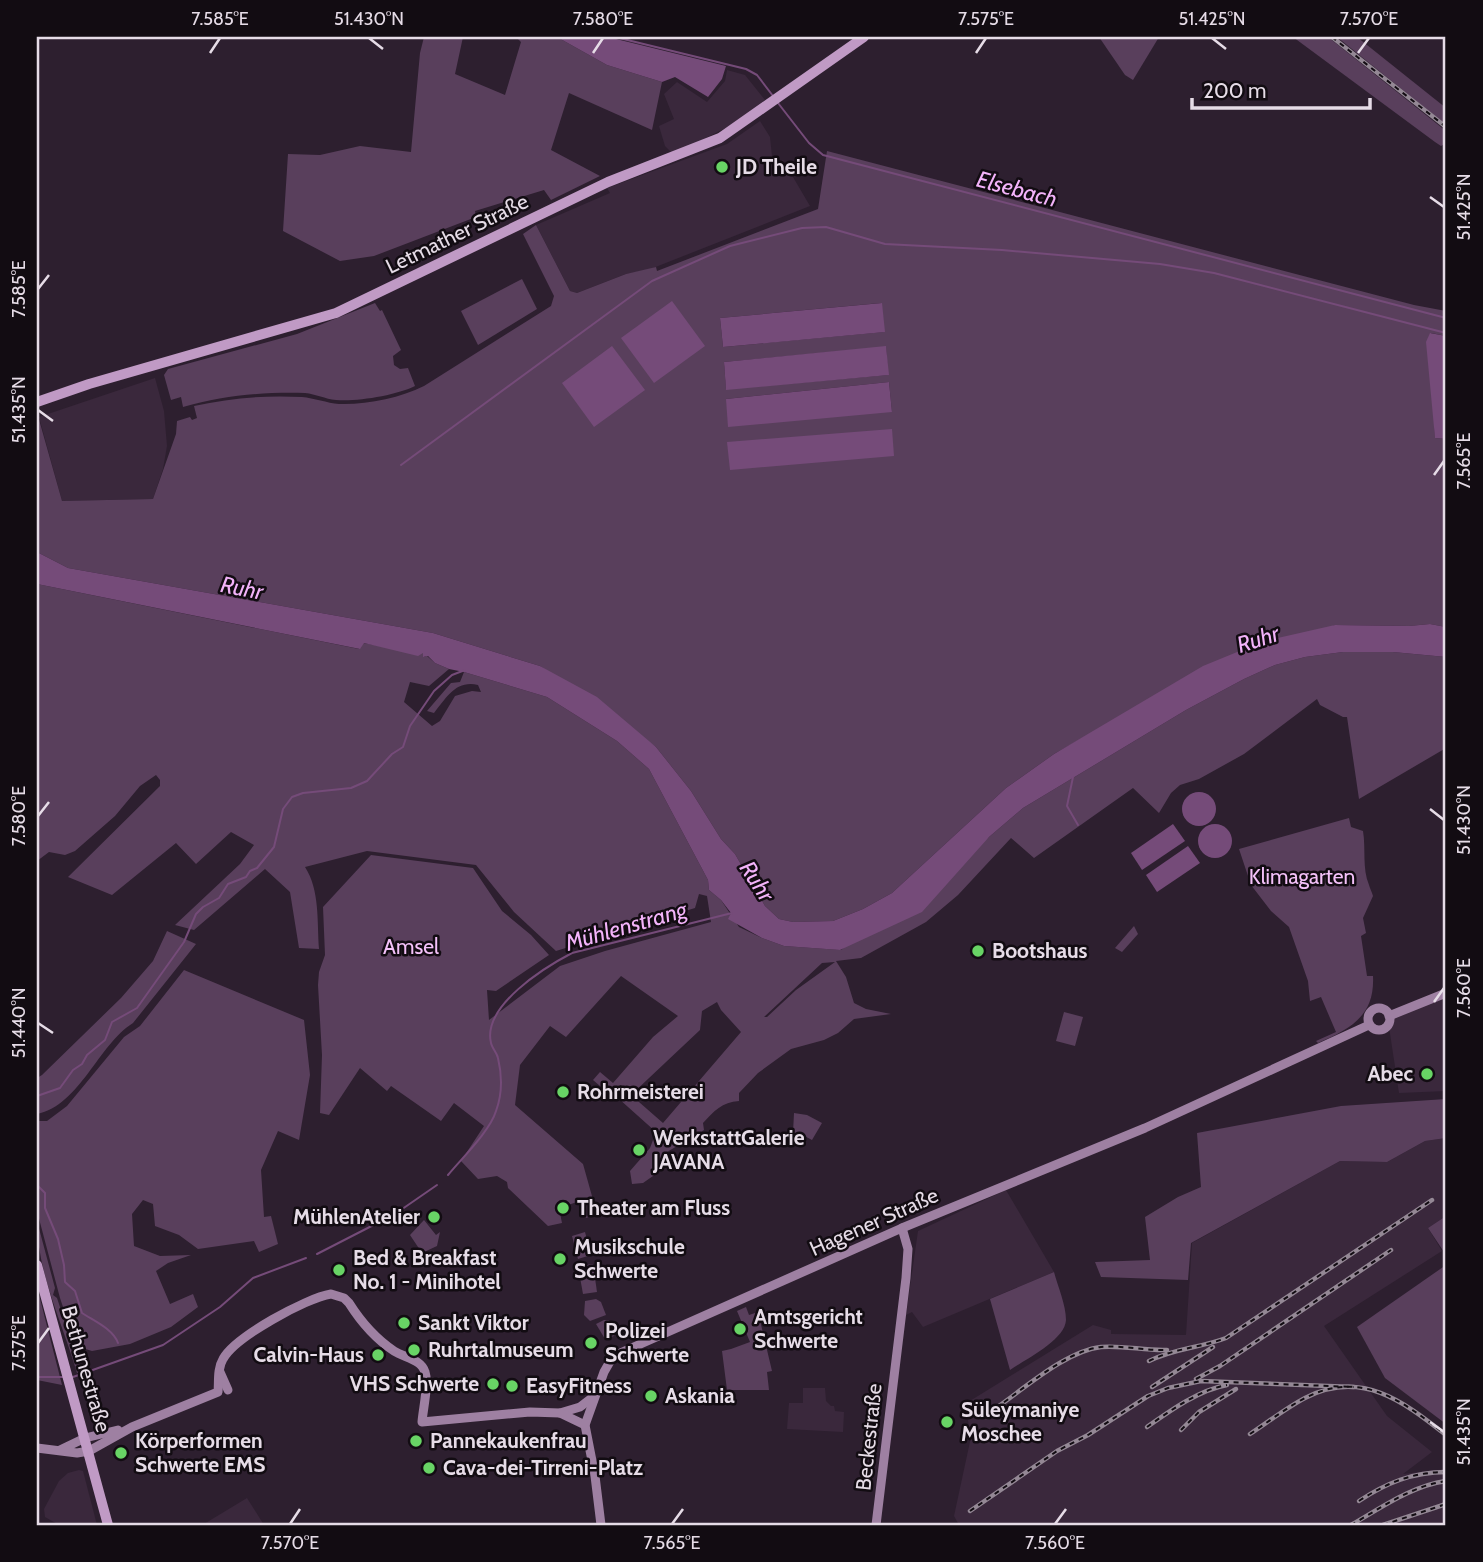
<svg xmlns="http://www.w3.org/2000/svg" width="1483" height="1562" font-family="Cabin,sans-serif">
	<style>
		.built { fill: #3a283c }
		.green { fill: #593f5c; fill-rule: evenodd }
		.water { fill: #754b79 }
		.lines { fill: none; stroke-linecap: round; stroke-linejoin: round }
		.stream { stroke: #754b79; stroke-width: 2 }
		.secondary { stroke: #9e80a2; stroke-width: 9 }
		.primary { stroke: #c09ac5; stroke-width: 10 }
		.rail-casing { stroke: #948895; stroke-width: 4.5 }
		.rail { stroke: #120c12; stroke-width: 2; stroke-dasharray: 5; stroke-linecap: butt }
		.ticks { fill: none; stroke: #e6dce7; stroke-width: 2.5 }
		.poi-dot { fill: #68d465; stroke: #120c12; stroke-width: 2.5 }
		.labels { text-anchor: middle; stroke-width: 5; stroke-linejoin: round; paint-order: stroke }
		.poi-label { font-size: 21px; font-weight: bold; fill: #e6dce7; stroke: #120c12; text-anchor: start }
		.street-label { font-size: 21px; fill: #e6dce7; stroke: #120c12 }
		.park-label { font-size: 21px; fill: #f4c1f9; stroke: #120c12 }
		.water-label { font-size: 23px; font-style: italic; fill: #f3b3fa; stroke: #120c12 }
		.neatline { fill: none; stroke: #e6dce7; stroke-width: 2.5 }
		.ticks-label { font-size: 18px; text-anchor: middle; fill: #e6dce7 }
	</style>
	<rect width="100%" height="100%" fill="#2d1f2f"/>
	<g class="built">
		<polygon points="727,70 745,75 765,100 728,127 673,154 665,146 659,126 674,119 664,94 677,82 707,102 725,81"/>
		<polygon points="760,121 770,137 772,156 779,163 783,160 810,206 648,270 626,274 577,293 570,291 536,225 610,193 607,188 727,144"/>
		<polygon points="155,378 164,411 167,446 163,469 153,499 62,501 39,417"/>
		<polygon points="1446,997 1446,1091 1399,1093 1389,1027 1393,1019"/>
		<polygon points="1446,1138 1446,1216 1428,1228 1442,1251 1324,1326 1387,1416 1432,1452 1403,1474 1446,1469 1446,1525 959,1525 954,1516 971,1437 965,1404 1093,1325 1111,1330 1111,1334 1186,1335 1192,1243 1340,1161 1387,1162 1425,1141"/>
		<polygon points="1006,1190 1054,1272 923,1327 912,1312 906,1315 918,1231"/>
		<polygon points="803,1388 825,1388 826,1401 831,1406 834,1406 835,1411 844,1412 843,1432 787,1429 789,1403 803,1403"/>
		<polygon points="79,1470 83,1471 97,1525 59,1525 45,1517 44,1509 59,1481 68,1473"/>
		<polygon points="247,1498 264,1525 195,1525 204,1524"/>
	</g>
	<g class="green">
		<polygon points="424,37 463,37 455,74 505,95 521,42 516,37 557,37 607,65 662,82 652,130 569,93 551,150 600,176 551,200 544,190 475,211 476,217 374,256 340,261 283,231 288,154 320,155 360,146 411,152 420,53"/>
		<polygon points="1099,37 1159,37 1133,80 1125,75"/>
		<polygon points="1293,37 1328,37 1446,131 1446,143 1441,146 1435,142"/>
		<polygon points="1337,37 1357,37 1446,108 1446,125"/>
		<path d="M827,151l587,154 32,6v25l-15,-3 4,105 11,1v188l-16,-3 -21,2 -74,-1 -235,103 -46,26 -48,34 -114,105 -29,16 -30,12 -40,1 -14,-3 -14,-13 -30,-52 -14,-15 -30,-48 -35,-44 -116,-81 -107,-33 -365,-65 -31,-16 1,-136 24,85 91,-2 23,-65 1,-13 13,-4 2,3 5,-2 -3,-12c36,-8 71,-11 108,-9 12,1 25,6 37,7 27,1 61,-6 85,-18l127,-80 3,-10 -31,-62 13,-9 34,66 7,2 49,-19 30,-7 1,4 161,-62zM881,303l3,29 -161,15 -3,-29zM886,347l2,28 -162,14 -2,-27zM889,382l3,30 -166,-13z"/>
		<polygon points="522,279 537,309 478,345 461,311"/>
		<path d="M375,303l5,8 2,-1 19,40 -8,6 1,9 6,4 8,-1 7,18c-18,9 -58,16 -79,14 -11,-1 -20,-6 -31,-7 -42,-1 -81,2 -122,14l-2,-10 -10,3 -7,-25 4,-6 129,-35z"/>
		<path d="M37,584l322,65 4,-6 60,10 1,4 3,-1 8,7 14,6 -20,17 -19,-4 -6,20 28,24 8,-5 15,-25 17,-5 9,1 -3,-7c-22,-5 -31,12 -44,28l-7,-2 24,-28 9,-1 4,-10 83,25 70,44 32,28 59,111 1,10 12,10 18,27 23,11 22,8 57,4 148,-113 34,-29 163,-98 58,-31 31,-14 30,-8 38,-5h50l53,5v91l-87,51 -12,-82h-4l-23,-12 -3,-6 -73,55 -45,25 -19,6 -9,8 -12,20 -26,-25 -99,70 -23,-20 -53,57 -32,27 -65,36 -25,3 10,16 8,26 12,6 25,5 -37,5 -16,14 -14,7 -33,9 -33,24 -19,20v8c-17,1 -25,10 -36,22l1,7 -42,25 1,14 -20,14 -11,1 -2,-13 20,-23 6,-16 -47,-42 -2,2 -14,-12 7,-8 13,11 40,-46 25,-21 -57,-40 -55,61 -16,-11 -30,39 -5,40 68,59 14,50 -11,4 -6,-17 -21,7 3,15 -14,3 -40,-38 -1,-6 -10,-6 -19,3 -17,-18 23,-35 -30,-23 -13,18 -50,-35 -4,5 -27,-23 -31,47 -9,-2 2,-58 -4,-70 1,-13 6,-17 -2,-48 48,-52 102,13 29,43 29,24 18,20 -53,36 -9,-1 2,30 71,-54 45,-15 106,-29 -4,-26 -8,-2 -4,14 -139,43 -42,-39 -38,-47 -109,-14 -62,16c15,23 12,55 14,82l-20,-1 -9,-56 -25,-23 -71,61 -19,-5 65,-61 14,-19 -23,-13 -35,32 -20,-21 -64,52 -44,-18 92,-91v-6l-4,-5 -16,11 -25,30 -40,35 -10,4 -16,-3 -12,9zM835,962l-39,28 -29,27h-3l58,-54zM717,1002l4,8 20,22 -78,91 -32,-28 69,-65 2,-19z"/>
		<path d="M1349,818l2,9 12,4c3,18 -1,37 6,54 1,4 3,7 4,11l-10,22 3,15 -5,3 6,40h6c2,40 -23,53 -55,67l-2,-2 20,-9 -15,-35 -11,4 -2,-20 -19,-54 -18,-16 -20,-26 -12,-36z"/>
		<polygon points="1134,926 1138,934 1122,952 1115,948"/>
		<path d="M167,931l29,13 -63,79c-35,22 -53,82 -96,91v-36l5,-3 79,-77 32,-37z"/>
		<polygon points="184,970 304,1020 310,1075 299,1140 278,1131 261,1170 264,1217 271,1216 278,1244 259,1252 254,1241 198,1249 179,1235 155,1226 153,1204 143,1200 132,1214 134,1246 160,1256 191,1255 168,1263 156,1271 170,1304 193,1294 198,1307 171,1327 130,1344 92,1351 76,1346 60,1298 37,1211 37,1121 47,1121 67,1106 124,1037 140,1026"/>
		<polygon points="1064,1012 1083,1017 1075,1046 1056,1041"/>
		<polygon points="1446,1099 1446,1138 1425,1141 1387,1162 1340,1161 1191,1243 1188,1280 1101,1277 1095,1262 1150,1260 1145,1217 1178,1197 1201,1187 1197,1133 1341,1106"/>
		<polygon points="794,1113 807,1115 822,1123 812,1140 799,1133 793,1133"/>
		<polygon points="1446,1216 1446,1255 1428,1228"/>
		<polygon points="424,1220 436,1235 440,1232 437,1246 422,1253 410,1235"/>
		<path d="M37,1221l18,67 -2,7 4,3 21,63 6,9 -7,3c-14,-49 -40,-100 -40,-152z"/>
		<polygon points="585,1232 591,1255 578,1259 572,1236"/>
		<polygon points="593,1264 597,1292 583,1294 578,1266"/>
		<polygon points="1446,1265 1446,1424 1385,1378 1357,1327"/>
		<path d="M1054,1272c4,15 12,33 12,48 -1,20 -40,39 -56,50l-20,-71z"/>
		<polygon points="37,1287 62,1385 37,1380"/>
		<polygon points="596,1299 601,1302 606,1315 590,1321 584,1315 585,1301"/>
		<polygon points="746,1307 749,1315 758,1312 772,1371 767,1372 769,1390 727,1390 722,1351 731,1349 750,1342 737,1311"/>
		<polygon points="604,1320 609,1320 616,1331 614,1336 605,1339 596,1324"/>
	</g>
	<g class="water">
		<polygon points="557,37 608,37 726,66 722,79 708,97 675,77 662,82 607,65"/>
		<polygon points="672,301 705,346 654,383 621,338"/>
		<polygon points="882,303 885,332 723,347 720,318"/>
		<polygon points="1430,333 1446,336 1446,439 1435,438 1426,342"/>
		<polygon points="612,346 645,390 594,427 562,383"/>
		<polygon points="886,346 889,375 726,390 724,362"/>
		<polygon points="889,382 892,412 728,427 726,399"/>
		<polygon points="892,429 894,456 730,470 727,442"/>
		<polygon points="37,552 68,568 433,633 540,666 597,697 656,747 691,791 721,839 735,854 765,906 779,919 793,922 833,921 863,909 892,893 1006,788 1054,754 1203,666 1264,641 1335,625 1409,626 1430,624 1446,627 1446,657 1393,652 1343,652 1305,657 1275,665 1244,679 1186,710 1023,808 989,837 922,912 840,950 784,946 762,938 728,919 731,913 721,900 709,890 708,880 649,769 617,741 547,697 464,672 449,669 435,663 428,656 423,657 423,653 418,656 364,643 360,649 37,584"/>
		<circle cx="1199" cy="809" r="17"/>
		<polygon points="1173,824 1185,841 1142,870 1131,853"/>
		<circle cx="1215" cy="841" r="17"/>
		<polygon points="1188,846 1200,863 1157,892 1146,875"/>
	</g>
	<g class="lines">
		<g class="stream">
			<polyline points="615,37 746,69 757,75 773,96"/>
			<polyline points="778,103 809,143 823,155 1446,318"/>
			<polyline points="401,465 652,281 730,246 802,228 826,227 885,244 1002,250 1160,264 1214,273 1446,333"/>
			<polyline points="1073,777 1067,806 1078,825"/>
			<polyline points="37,1096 60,1088 73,1070 82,1064 87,1055 105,1040 112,1022 137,1008 184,942 196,914 203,907 219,898 228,884 246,877 250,871 257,868 274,847 283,809 292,797 303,793 351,788 367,781 392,754 403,747 410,726 434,691 452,675 465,670"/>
			<path d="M448,1175c14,-17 42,-44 48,-64 6,-16 6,-36 2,-53 -1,-5 -6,-10 -7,-15 -9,-37 54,-76 81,-90l160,-40"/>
			<path d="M37,1179v6l8,8v15l13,31 6,26 1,17 10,9 7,22c12,8 31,16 36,30"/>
			<polyline points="317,1254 395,1214 437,1185"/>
			<polyline points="37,1377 64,1377"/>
			<polyline points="73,1377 163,1345 220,1307 253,1278 306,1258"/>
		</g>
		<g class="secondary">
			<circle cx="1379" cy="1019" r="11"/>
			<polyline points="1389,1016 1446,993"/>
			<polyline points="220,1372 228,1390"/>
			<polyline points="560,1413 580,1407 593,1397"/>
			<path d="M37,1448l40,5 12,-2 43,-24 86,-35c1,-10 -1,-23 5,-33 12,-22 83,-61 108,-65l13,4 5,5c12,19 27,36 45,48 11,7 27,8 31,21 4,12 -2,37 -3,50l108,-10 30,1 25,12"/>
			<polyline points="60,1450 85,1438 118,1430"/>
			<polyline points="601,1525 595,1476 585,1425 604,1372 612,1358 618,1354 902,1228 1145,1128 1369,1025"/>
			<polyline points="876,1525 906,1278 908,1249 902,1228"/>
		</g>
		<g class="primary">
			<polyline points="37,402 89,384 336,313 608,182 720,138 864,37"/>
			<polyline points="37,1265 108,1525"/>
		</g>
		<defs>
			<g id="rail">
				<polyline points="1332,37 1446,127"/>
				<path d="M1149,1361c26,-13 51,-13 77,-23l206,-138"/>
				<polyline points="1196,1379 1220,1366 1391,1250"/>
				<polyline points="1152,1387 1213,1347"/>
				<path d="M996,1408c29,-20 70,-57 105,-61 22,-2 44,4 66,3"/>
				<path d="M1147,1427c24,-17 52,-37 80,-42"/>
				<polyline points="1181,1430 1199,1412 1236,1389"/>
				<path d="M1250,1434c18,-12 36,-26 55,-36 56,-29 98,3 141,37"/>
				<path d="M1359,1501c27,-18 54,-29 87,-29"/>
				<polyline points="970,1511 1057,1451 1088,1435 1148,1396 1168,1388 1201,1381 1354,1387"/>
				<path d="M1351,1525c30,-17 60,-39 95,-44"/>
				<polyline points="1383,1525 1446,1504"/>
			</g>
		</defs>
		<use href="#rail" class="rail-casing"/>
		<use href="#rail" class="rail"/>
	</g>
	<path class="ticks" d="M369,38l14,11M1212,38l14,11M210,53l10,-15M593,53l10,-15M976,53l10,-15M1358,53l11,-15M1430,197l14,10M38,289l11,-14M38,410l15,11M1434,475l10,-14M1430,809l14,11M38,816l11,-14M1434,1002l10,-14M38,1023l15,10M38,1343l11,-15M1430,1422l14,10M290,1524l10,-15M672,1524l11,-15M1055,1524l11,-15"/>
	<g class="poi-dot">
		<circle cx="722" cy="167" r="7"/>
		<circle cx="978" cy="951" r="7"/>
		<circle cx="1427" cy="1074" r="7"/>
		<circle cx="563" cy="1092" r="7"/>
		<circle cx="639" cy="1150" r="7"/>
		<circle cx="563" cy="1208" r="7"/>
		<circle cx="434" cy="1217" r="7"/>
		<circle cx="560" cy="1259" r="7"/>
		<circle cx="339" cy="1270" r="7"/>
		<circle cx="404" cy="1323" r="7"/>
		<circle cx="740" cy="1329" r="7"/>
		<circle cx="591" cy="1343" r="7"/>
		<circle cx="414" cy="1350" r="7"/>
		<circle cx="378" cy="1355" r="7"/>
		<circle cx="493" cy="1384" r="7"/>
		<circle cx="512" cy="1386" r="7"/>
		<circle cx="651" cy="1396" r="7"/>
		<circle cx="947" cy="1422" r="7"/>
		<circle cx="416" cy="1441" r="7"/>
		<circle cx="121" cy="1453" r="7"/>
		<circle cx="429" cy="1468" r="7"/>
	</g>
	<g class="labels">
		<g class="poi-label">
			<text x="736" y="174">JD Theile</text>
			<text x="992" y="958">Bootshaus</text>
			<text x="1413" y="1081" text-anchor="end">Abec</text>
			<text x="577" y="1099">Rohrmeisterei</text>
			<text x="653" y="1145">WerkstattGalerie<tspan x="653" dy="24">JAVANA</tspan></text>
			<text x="577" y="1215">Theater am Fluss</text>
			<text x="420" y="1224" text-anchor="end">MühlenAtelier</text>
			<text x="574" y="1254">Musikschule<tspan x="574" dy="24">Schwerte</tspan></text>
			<text x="353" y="1265">Bed &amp; Breakfast<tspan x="353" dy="24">No. 1 - Minihotel</tspan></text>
			<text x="754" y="1324">Amtsgericht<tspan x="754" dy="24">Schwerte</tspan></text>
			<text x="418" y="1330">Sankt Viktor</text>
			<text x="605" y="1338">Polizei<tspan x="605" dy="24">Schwerte</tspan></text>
			<text x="428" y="1357">Ruhrtalmuseum</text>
			<text x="364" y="1362" text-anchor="end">Calvin-Haus</text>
			<text x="479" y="1391" text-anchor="end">VHS Schwerte</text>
			<text x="526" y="1393">EasyFitness</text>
			<text x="665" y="1403">Askania</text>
			<text x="961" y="1417">Süleymaniye<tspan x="961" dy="24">Moschee</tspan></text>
			<text x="135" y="1448">Körperformen<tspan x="135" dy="24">Schwerte EMS</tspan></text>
			<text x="430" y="1448">Pannekaukenfrau</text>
			<text x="443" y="1475">Cava-dei-Tirreni-Platz</text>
		</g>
		<g class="street-label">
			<text transform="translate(457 234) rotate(-26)" y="7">Letmather Straße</text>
			<text transform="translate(874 1222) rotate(-24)" y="7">Hagener Straße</text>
			<text transform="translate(86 1369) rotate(74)" y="7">Bethunestraße</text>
			<text transform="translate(869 1437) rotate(-84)" y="7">Beckestraße</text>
		</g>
		<g class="park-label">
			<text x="1302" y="884">Klimagarten</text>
			<text x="411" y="954">Amsel</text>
		</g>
		<g class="water-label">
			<text transform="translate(1017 189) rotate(15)" y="8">Elsebach</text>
			<text transform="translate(242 588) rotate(11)" y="8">Ruhr</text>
			<text transform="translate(1258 639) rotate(-18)" y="8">Ruhr</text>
			<text transform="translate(757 881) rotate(57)" y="8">Ruhr</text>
			<text transform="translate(626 926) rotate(-16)" y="8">Mühlenstrang</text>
		</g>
	</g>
	<rect width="1483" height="1562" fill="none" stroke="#120c12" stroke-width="77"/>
	<path d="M1192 98v10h178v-10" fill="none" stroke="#e6dce7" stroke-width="3.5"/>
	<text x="1203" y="98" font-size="21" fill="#e6dce7" stroke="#120c12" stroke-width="5" paint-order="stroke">200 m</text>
	<rect x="38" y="38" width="1406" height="1486" class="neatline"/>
	<g class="ticks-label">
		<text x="220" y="25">7.585°E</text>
		<text x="369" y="25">51.430°N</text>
		<text x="603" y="25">7.580°E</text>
		<text x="986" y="25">7.575°E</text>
		<text x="1212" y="25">51.425°N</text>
		<text x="1369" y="25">7.570°E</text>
		<text transform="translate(1464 207) rotate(-90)" y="6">51.425°N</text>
		<text transform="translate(19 289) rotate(-90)" y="6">7.585°E</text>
		<text transform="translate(19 410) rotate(-90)" y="6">51.435°N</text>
		<text transform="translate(1464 461) rotate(-90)" y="6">7.565°E</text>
		<text transform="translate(19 816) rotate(-90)" y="6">7.580°E</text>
		<text transform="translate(1464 820) rotate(-90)" y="6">51.430°N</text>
		<text transform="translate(1464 988) rotate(-90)" y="6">7.560°E</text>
		<text transform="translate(19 1023) rotate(-90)" y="6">51.440°N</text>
		<text transform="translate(19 1343) rotate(-90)" y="6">7.575°E</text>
		<text transform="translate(1464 1432) rotate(-90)" y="6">51.435°N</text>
		<text x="290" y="1549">7.570°E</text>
		<text x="672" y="1549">7.565°E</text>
		<text x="1055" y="1549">7.560°E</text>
	</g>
</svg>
